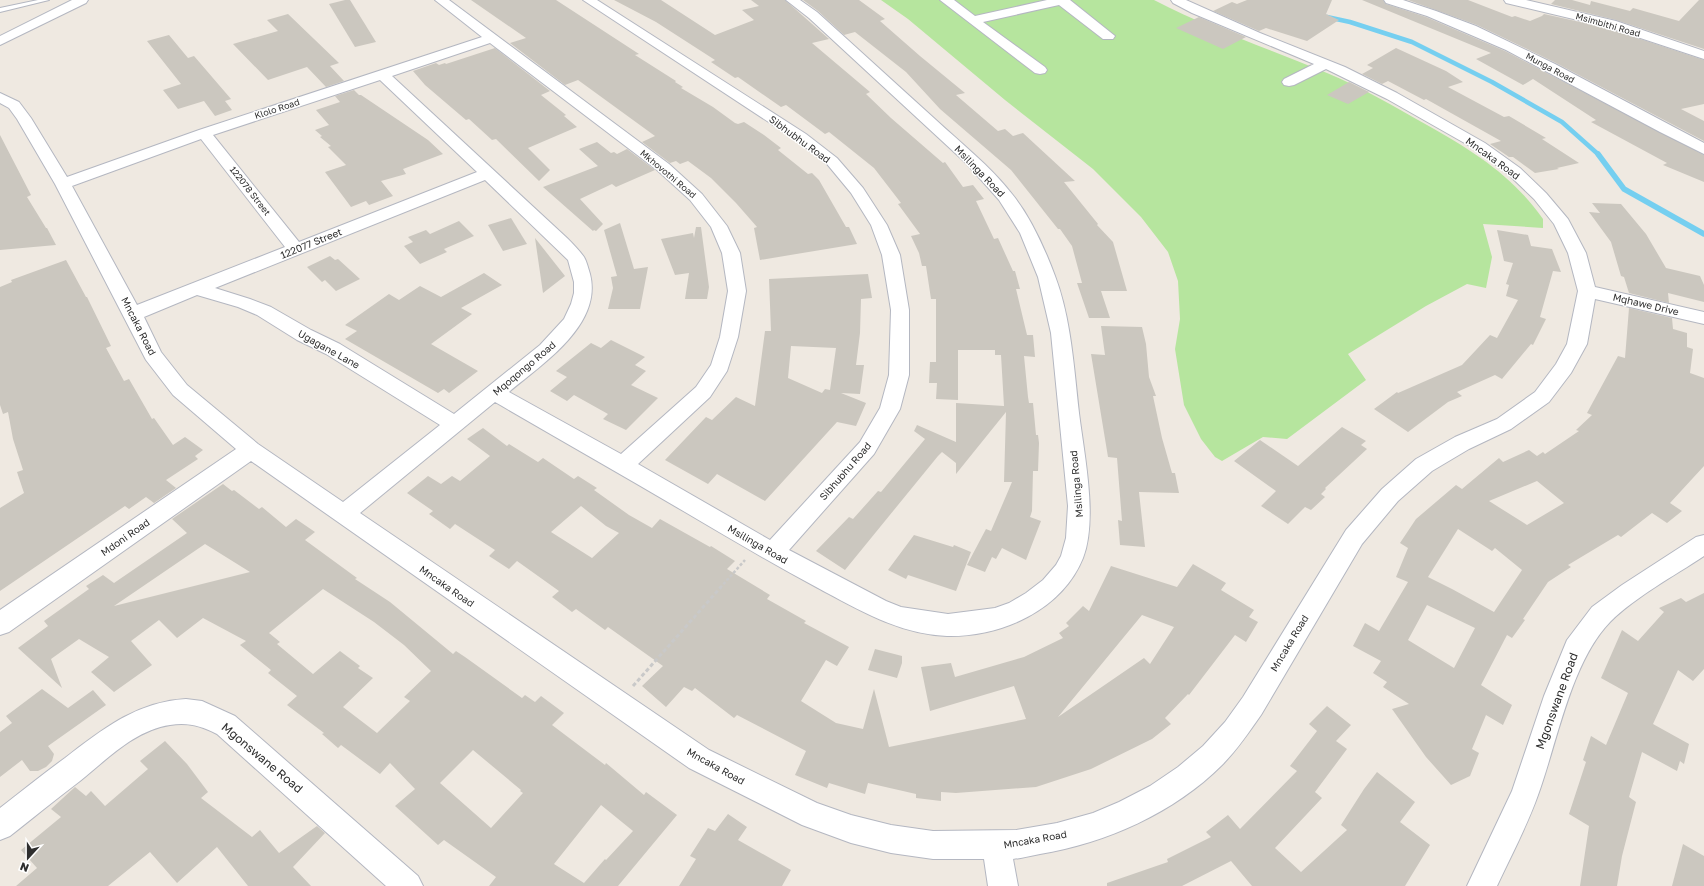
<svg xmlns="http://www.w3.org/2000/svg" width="1704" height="886" font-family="'Golos Text',sans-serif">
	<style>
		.green { fill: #b6e59e }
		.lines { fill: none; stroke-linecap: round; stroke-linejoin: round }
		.stream-far1 { stroke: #75cff0; stroke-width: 4.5 }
		.stream { stroke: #75cff0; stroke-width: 5.5 }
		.building { fill: #cbc7bf; fill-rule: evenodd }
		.service-casing { stroke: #b4b7c1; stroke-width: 2 }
		.minor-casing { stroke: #b4b7c1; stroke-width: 2 }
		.path-far1 { stroke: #c9c9c9; stroke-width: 2.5; stroke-dasharray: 3 2; stroke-linecap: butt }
		.path { stroke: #c9c9c9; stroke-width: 3; stroke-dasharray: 4 2.5; stroke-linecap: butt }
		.service { fill: #fff; fill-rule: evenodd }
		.minor { fill: #fff; fill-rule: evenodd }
		.labels { text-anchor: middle; stroke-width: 3; stroke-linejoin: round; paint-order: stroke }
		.far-street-label { font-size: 9px; fill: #2e2e2e; stroke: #fff }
		.street-label { font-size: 10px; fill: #2e2e2e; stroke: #fff }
		.near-street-label { font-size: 12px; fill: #2e2e2e; stroke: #fff }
	</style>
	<rect width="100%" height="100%" fill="#efe9e1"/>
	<path class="green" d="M881,0h273c56,29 115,49 173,73 34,14 68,34 100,52 46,26 85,50 116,94v9l-60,-4 9,33 -6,31 -19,-4 -41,22 -78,48 18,26 -79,59 -24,-2 -41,24 -7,-4 -14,-18 -17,-34 -9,-56 5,-30 -2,-38 -10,-29 -27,-35 -48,-48 -88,-69 -97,-81z"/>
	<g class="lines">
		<polyline class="stream-far1" points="1327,17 1350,22 1412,42 1492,82 1562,122 1599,155"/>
		<polyline class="stream" points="1598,154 1624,189 1704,234"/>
	</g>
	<g class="building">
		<polygon points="345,0 350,0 376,42 355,47 329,4"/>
		<polygon points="471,0 556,0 639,54 635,55 676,81 675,82 683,87 681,88 713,107 735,123 738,124 744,122 764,135 781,148 778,150 808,174 812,173 819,180 846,227 849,227 857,244 760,260 754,228 757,227 736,203 711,178 688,161 680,164 676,161 670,163 642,142 655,136 578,80 565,85 510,43 526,38"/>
		<polygon points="614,0 661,0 715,35 754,20 742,10 759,6 751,0 785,0 829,39 812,43 870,92 866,94 891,118 943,163 945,162 963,187 973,185 984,199 976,201 994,239 998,238 1013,271 1015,271 1020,289 1016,289 1027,335 1033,335 1035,357 1024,356 1028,397 1029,403 1033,403 1036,435 1038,435 1039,443 1038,471 1033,471 1032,511 1030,517 1041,521 1026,560 1002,548 996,559 992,557 985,572 967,565 986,529 991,531 1012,482 1004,482 1006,412 956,474 956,463 942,452 938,456 845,570 816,551 849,517 853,519 878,491 881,492 925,439 914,431 917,425 956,442 956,403 1004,406 1001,355 995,355 995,350 958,350 958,400 936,399 937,383 929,383 930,362 936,362 936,299 931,299 926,266 922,266 919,253 911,236 920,234 898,204 901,203 874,168 829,132 825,134 786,105 781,107 738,77 735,78 711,62 715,60 656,22"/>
		<polygon points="803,0 859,0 885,19 880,21 920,56 965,93 956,95 998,131 1005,129 1013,136 1023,133 1075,181 1064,182 1098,224 1097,225 1113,242 1127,291 1101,291 1110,318 1089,318 1077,283 1082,283 1072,246 1060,229 1058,229 1011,170 940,109 906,72 855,32 844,35 818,11"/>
		<polygon points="1247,0 1332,0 1326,14 1339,20 1307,41 1266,28 1259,31 1213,11 1232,2 1237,4"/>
		<polygon points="1362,0 1383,0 1386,4 1426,17 1505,51 1704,155 1704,182 1663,165 1667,163 1591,122 1596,120 1533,79 1523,85 1476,59 1491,53"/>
		<polygon points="1408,0 1468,0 1512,17 1515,16 1530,21 1542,16 1544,14 1607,28 1704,60 1704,104 1681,109 1704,121 1704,141 1556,63 1477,25"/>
		<polygon points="1555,0 1572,0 1590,5 1591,1 1630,11 1633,8 1679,21 1699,0 1704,0 1704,49 1616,20 1551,4"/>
		<polygon points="288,14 339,63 330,66 344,81 326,87 307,67 268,80 233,44 278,31 267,20"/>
		<polygon points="1199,17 1246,37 1223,49 1176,28"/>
		<polygon points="169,35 188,58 194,56 231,99 225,101 232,110 215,116 204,101 178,109 163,90 181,84 147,41"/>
		<polygon points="495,48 550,91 541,95 566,115 564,116 577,127 528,148 550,170 539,181 496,139 492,140 469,119 466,120 425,85 413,71 436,63 439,65 445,63 446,64"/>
		<polygon points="1396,48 1446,71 1463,82 1448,87 1504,117 1509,116 1546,138 1542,139 1579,163 1557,168 1559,169 1535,173 1513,157 1509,157 1490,144 1501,141 1426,99 1424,100 1388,81 1382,84 1362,74 1373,68 1367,65"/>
		<polygon points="1349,82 1369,92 1348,104 1327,95"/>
		<polygon points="354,90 359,95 361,95 428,140 443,154 403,169 406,174 381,181 393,196 369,205 366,201 351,207 325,172 346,165 328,147 331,146 320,137 322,136 315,130 329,125 316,110 340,102 335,96"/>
		<polygon points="0,135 31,195 27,197 46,228 47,228 56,245 0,250"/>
		<polygon points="597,142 611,153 614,152 617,154 627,149 655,170 616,187 612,184 580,199 603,224 596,231 594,230 593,231 543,187 598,166 579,149"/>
		<polygon points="1592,203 1621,204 1646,234 1666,268 1700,276 1704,285 1704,302 1668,293 1669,303 1629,293 1624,277 1621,276 1611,242 1589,212 1600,213"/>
		<polygon points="511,218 527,244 503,251 488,225"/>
		<polygon points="459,221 474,236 444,249 447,252 420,264 404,246 413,242 408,237 426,230 430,234"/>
		<polygon points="620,223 634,269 648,267 640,309 608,309 613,288 611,277 617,276 604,230"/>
		<polygon points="696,227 701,227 709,287 707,299 685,299 689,273 675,275 661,239 693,233 694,238"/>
		<polygon points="1497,230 1528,235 1531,246 1552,249 1561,272 1553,271 1540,317 1546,319 1533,345 1531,344 1502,379 1495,375 1457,392 1462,396 1448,402 1408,432 1374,409 1397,392 1398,393 1462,365 1490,335 1497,338 1518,300 1506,296 1509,285 1506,284 1513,263 1504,261"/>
		<polygon points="535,238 565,276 543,293"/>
		<polygon points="330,256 335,260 338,259 360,279 336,291 325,280 322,282 307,267"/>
		<polygon points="66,260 86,297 87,297 111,346 106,348 124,381 129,379 152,419 154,418 173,445 185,437 203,450 195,456 198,459 166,480 176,488 154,503 146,497 129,509 125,506 0,591 0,508 24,493 17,472 23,470 13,439 8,412 3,414 0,405 0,287 12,282 11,280"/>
		<polygon points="484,273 502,285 461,308 472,314 431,344 478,371 449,393 444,389 438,393 345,339 357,331 345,325 389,294 399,300 420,286 441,297"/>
		<path d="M868,274l4,24 -11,1 -1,34 -4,32h8l-4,29 -19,-1 25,10 -10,23 -19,-4 -72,79 -48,-27 -9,10 -43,-24 41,-43 6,3 24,-23 19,9 10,-75h6l-2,-52zM791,346l45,2 -6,42 -5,-1 -3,4 -34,-15z"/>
		<path d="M1629,308l43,10 1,11 14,4v14l6,2 -3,24 14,5v88l-34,37 12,8 -15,12 -15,-10 -31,24 -3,-2 -50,30 3,2 -23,15 -25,37 2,1 -13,18 -5,-3 -26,50 31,20 -9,20 -17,-10 -14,34 7,4 -9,23 -19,9 -25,-28 -34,-48 17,-5 -26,-17 4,-5 -14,-9 8,-12 -28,-15 12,-23 14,8 29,-49 -12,-5 12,-29 -8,-5 16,-24 40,-34 6,4 37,-31 4,4 26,-12 8,6 6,-4 2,2 34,-23 -3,-1 16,-15 -5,-2 31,-57 7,2zM1537,481l27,22 -37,22 -38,-24zM1458,529l34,22 3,-3 27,22 -28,42 -42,-23 -24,-12zM1427,605l48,23 -21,40 -46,-28z"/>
		<polygon points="1101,326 1142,327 1146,344 1149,377 1156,396 1153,396 1162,438 1172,473 1175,473 1179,493 1139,492 1145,547 1120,545 1118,520 1122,521 1117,458 1108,457 1091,354 1105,355"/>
		<polygon points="611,340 645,357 635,365 646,371 631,385 658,398 626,430 603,419 608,414 574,395 567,401 550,391 567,377 556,371 591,343 601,348"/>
		<polygon points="1342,427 1366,441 1361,445 1367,449 1325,488 1326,489 1321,494 1325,497 1311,510 1305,507 1288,524 1261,506 1276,491 1234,461 1260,440 1298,466"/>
		<path d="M483,428l24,18 2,-2 29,18 5,-4 31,21 4,-3 19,12 -3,2 35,25 23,13 8,-9 50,28 1,-1 24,15 -8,8 43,26 -3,4 39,22 -2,2 45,24 -12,19 -11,-6 -25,41 35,22 27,6 11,-40 15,58 137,-28 -12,-33 -84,25 -9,-44 30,-4 4,14 69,-20 39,-19 -4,-5 10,-7 -3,-3 17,-17 6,5 22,-45 66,21 16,-23 33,19 -5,7 33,20 -5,7 9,5 -12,20 -11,-7 -46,60 -1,-1 -23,24 6,6 -19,15 -61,30 -55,18 -80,6 -15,-1v9l-25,-3v-4l-48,-11 -3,11 -36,-11 -2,5 -32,-13 11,-24 -69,-36 -3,3 -39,-30 -3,3 -8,-4 -18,20 -24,-21 21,-20 -55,-39 -3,3 -29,-21 -4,3 -20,-15 7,-6 -42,-30 -8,8 -20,-13 6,-6 -40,-26 -5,5 -21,-15 4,-3 -26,-18 21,-17 13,8 11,-8 8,5 30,-25 -23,-17zM581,506l25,20 13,7 -27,25 -41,-26zM1142,615l32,12 -24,37 -6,-6 -86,59z"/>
		<path d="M223,484l9,7 2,-1 25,19 3,-2 24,20 10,-8 19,13 -10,8 52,38 -2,1 35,23 63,52 3,-3 9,6 57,41 3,-3 10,7 6,-6 23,17 -12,12 53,40 1,-2 38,32 2,-3 31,23 -59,71h-129l7,-9 -52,-37 -6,5 -43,-39 20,-17 -25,-26 -10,11 -39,-29 -3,3 -16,-14 2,-1 -37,-28 10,-9 -29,-23 3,-3 -31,-25 6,-4 -43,-23 -26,20 -18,-18 -28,21 21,24 -38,27 -23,-20 18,-15 -30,-18 -28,20 11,29 -44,-40 30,-22 -4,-5 45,-32 -3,-3 17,-11 11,8 73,-50 -15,-14zM205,544l45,28 -136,34zM323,589l51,33 30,23 27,26 -27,26 6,4 -33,32 -34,-26 30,-29 -15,-10 2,-2 -20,-15 -27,23 -36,-30 3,-2 -11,-9zM473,750l48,40 -1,1 3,2 -32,35 -51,-45zM601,805l32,26 -27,29 -1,-1 -21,24 -30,-19z"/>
		<polygon points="914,535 953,547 954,545 971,552 956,591 908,575 906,579 888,570"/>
		<polygon points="1704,593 1704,669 1693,681 1678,670 1653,724 1689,744 1684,764 1680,761 1677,771 1642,752 1629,797 1636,802 1622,856 1617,886 1580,886 1589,826 1569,814 1586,762 1583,760 1591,736 1606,745 1628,693 1601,678 1622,630 1638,641 1664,612 1659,608 1681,598 1686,602"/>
		<polygon points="875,649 902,656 902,663 897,678 868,670"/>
		<polygon points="42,689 68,708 93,690 106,705 48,746 54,754 52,761 46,767 38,771 30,771 22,760 0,777 0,732 12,723 6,716"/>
		<polygon points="1327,706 1351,725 1336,741 1347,749 1315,792 1322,798 1275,848 1301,872 1347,830 1341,825 1364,789 1377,772 1415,802 1400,822 1430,845 1405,886 1252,886 1231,861 1182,886 1107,886 1107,883 1168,862 1167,859 1211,837 1206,832 1228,815 1240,829 1297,771 1290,766 1317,731 1309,724"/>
		<polygon points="165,741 187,764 208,792 201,798 252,837 260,830 279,853 317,826 325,833 293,867 311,886 248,886 217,847 177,883 150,852 108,886 16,886 37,868 21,850 61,817 51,809 75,787 86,796 91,791 105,806 148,769 140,761"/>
		<polygon points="728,814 747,827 738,840 791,870 782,886 679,886 696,859 690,856 708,828 715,831"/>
		<polygon points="1683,844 1704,856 1704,886 1672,886"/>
	</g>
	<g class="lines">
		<defs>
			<polygon id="service" points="38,0 49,0 0,12 0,8"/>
			<g id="minor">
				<polygon points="72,0 88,0 86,3 0,45 0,36"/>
				<path d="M435,0h14l220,164 33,30 25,32 13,27 6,38 -8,46 -11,34 -17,26 -72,67 132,76 90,-98 20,-34 9,-33 2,-65 -9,-55 -11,-30 -20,-32 -24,-29 -31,-24 -213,-140h14l209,134 31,24 26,30 24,37 13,30 9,55v65l-9,34 -26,45 -85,96 97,51 15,6 47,7 47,-6 14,-5 17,-10 17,-13 13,-15 5,-9 5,-18 2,-32 -17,-173 -13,-56 -18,-44 -21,-33 -32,-36 -158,-146 -23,-18h14l17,12c40,36 79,72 119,108 25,23 54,46 76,74 18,22 33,55 43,82 16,42 19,92 24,137 5,41 19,106 4,145 -21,52 -81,79 -136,78 -48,-2 -88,-26 -129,-48 -45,-24 -89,-50 -133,-76 -63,-37 -126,-73 -190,-110l-135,111 349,237 108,53 34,12 40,10 42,6 83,-1 41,-7 36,-10 26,-11 31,-16 28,-19 25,-21 22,-24 18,-25 103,-167 36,-41 34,-30 39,-22 42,-18 38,-27 21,-28 11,-20 11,-53 -10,-38 -14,-29 -20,-25 -26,-25 -33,-25 -88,-50 -61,-30 -32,16 -5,1 -5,-1 -2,-3 2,-3 30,-15 -122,-51 -19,-10 -2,-3h15l74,33 85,34 52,26 88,50 35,25 26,25 22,26 18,34 9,34 109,25v12l-109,-25 -8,45 -16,29 -22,29 -38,27 -42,20 -37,22 -34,30 -36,43 -101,171c-12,17 -24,35 -39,50 -48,48 -116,78 -182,89 -9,2 -18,4 -27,5l5,27h-30l-4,-27h-51l-42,-6 -40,-10 -49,-18 -113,-57 -438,-307 -242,171 -9,3v-25l236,-161 -63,-54 -27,-35 -91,-176 -38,-65 -8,-11 -9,-5v-10l19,9 12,16 36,59 132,-47 283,-93zM490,43l167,127 33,30 21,27 11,26 6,38 -8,46 -9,28 -15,22 -75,67 -112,-62c33,-28 94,-67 81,-118 -2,-6 -3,-12 -6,-17 -5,-7 -11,-13 -17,-19l-175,-162zM380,80l97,92 -178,70 -86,-107zM201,139l84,108 -148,58 -65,-119zM485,180l83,80 6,22v11l-3,11 -7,15 -24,26 -86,69 -114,-70 -29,-14 -40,-23 -21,-8 -35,-11zM197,295l41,12 19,8 40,25 29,14 114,71 -97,77 -85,-58 -71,-59 -26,-33 -17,-35z"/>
				<polygon points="940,0 954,0 975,16 1047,0 1070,0 1115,36 1113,39 1103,39 1059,5 983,22 1045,67 1047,70 1045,73 1040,74 1035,73"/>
				<polygon points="1384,0 1403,0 1436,11 1476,26 1555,64 1704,143 1704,154 1660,132 1506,50 1427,16 1386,3"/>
				<polygon points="1504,0 1526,0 1616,21 1704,51 1704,59 1607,27 1506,3"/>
				<path d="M1704,535v21c-30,20 -69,41 -94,66 -39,40 -53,121 -72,173 -11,31 -27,61 -41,91h-30l45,-95 32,-95 23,-56 25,-33 30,-22 74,-48z"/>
				<path d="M186,699l16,2 33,15 183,160 5,10h-37l-169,-152c-16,-8 -29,-12 -47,-9 -35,5 -64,35 -90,56 -24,18 -47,37 -70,55l-10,4v-32c22,-17 43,-34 65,-50 38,-29 71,-56 121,-59z"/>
			</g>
		</defs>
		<use href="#service" class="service-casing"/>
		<use href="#minor" class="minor-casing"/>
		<polyline class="path-far1" points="720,588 745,560"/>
		<polyline class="path" points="633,686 721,587"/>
		<use href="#service" class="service"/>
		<use href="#minor" class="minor"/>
	</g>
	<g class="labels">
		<g class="far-street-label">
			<text transform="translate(1608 25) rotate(16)" y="3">Msimbithi Road</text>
			<text transform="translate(1550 68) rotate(28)" y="3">Munga Road</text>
			<text transform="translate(277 109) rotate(-18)" y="3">Klolo Road</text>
			<text transform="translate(668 174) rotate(40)" y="3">Mkhovothi Road</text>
			<text transform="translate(250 191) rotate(52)" y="3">122078 Street</text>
		</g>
		<g class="street-label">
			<text transform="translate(800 139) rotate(36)" y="4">Sibhubhu Road</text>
			<text transform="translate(1493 158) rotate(36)" y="4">Mncaka Road</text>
			<text transform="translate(980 171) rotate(46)" y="4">Msilinga Road</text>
			<text transform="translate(311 243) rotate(-22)" y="4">122077 Street</text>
			<text transform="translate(1646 304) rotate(13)" y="4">Mqhawe Drive</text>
			<text transform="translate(139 326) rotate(63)" y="4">Mncaka Road</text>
			<text transform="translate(329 349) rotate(29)" y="4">Ugagane Lane</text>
			<text transform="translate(524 368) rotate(-40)" y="4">Mqoqongo Road</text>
			<text transform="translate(845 471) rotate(-49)" y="4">Sibhubhu Road</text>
			<text transform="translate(1076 484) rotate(-95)" y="4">Msilinga Road</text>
			<text transform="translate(125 537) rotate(-35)" y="4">Mdoni Road</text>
			<text transform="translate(758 544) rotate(30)" y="4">Msilinga Road</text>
			<text transform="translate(447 586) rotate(35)" y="4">Mncaka Road</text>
			<text transform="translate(1289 643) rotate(-59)" y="4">Mncaka Road</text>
			<text transform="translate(716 766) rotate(29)" y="4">Mncaka Road</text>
			<text transform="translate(1035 839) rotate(-10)" y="4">Mncaka Road</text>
		</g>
		<g class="near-street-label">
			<text transform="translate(1557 701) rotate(-70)" y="4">Mgonswane Road</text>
			<text transform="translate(262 758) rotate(40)" y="4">Mgonswane Road</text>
		</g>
	</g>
	<g transform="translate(28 858) rotate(201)" stroke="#ffffff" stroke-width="3" paint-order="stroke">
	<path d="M0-3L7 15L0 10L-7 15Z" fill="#2e2e2e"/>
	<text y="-6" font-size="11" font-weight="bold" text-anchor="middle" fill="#2e2e2e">N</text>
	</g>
</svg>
